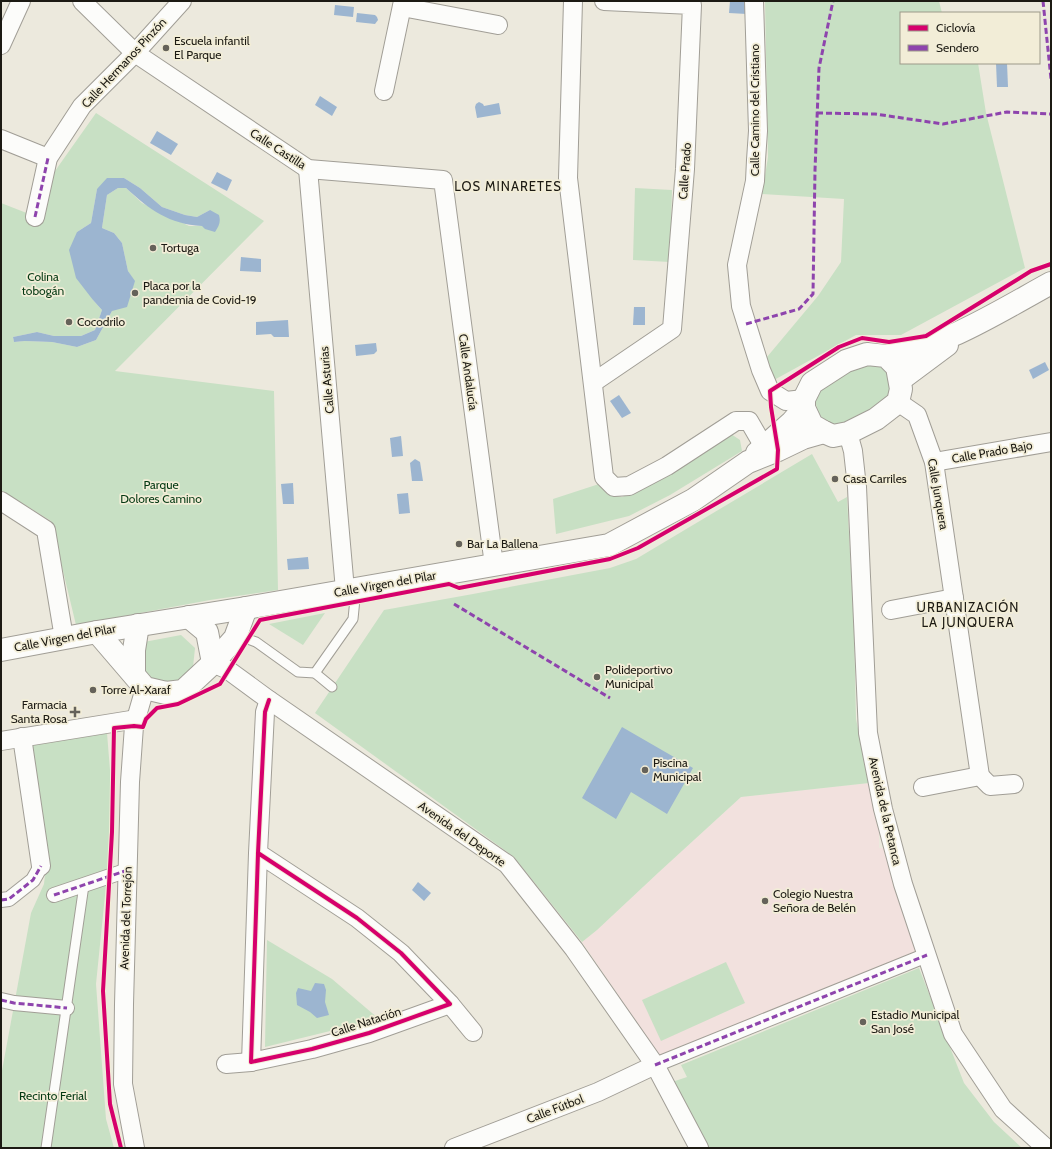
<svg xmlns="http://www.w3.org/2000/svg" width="1052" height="1149" font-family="Cabin,sans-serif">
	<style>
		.education { fill: #f2e1de }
		.green { fill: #c8e0c4; fill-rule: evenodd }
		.water { fill: #9cb5d0 }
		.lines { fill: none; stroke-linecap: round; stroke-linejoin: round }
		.service-casing { stroke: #a19e96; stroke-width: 11 }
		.pedestrian-casing { stroke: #a19e96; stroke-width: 16 }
		.minor-casing { stroke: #a19e96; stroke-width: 20 }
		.secondary-casing { stroke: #a19e96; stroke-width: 24 }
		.service { stroke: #fcfcfa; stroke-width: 9 }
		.pedestrian { stroke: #fcfcfa; stroke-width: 14 }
		.minor { stroke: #fcfcfa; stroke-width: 18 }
		.secondary { stroke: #fcfcfa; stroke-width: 22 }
		.quiet { stroke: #8e44ad; stroke-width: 3; stroke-dasharray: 6 3; stroke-linecap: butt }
		.cycleway-casing { stroke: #f2edd7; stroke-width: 6 }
		.cycleway { stroke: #d6006c; stroke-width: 4 }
		.poi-dot { fill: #65625a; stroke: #f2edd7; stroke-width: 1.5 }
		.labels { text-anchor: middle; stroke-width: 3.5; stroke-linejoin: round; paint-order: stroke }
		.poi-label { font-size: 12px; fill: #1c1a13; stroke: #f2edd7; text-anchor: start }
		.street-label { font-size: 12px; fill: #1c1a13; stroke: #f2edd7 }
		.park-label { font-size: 12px; fill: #043913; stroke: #f2edd7 }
		.neighbourhood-label { font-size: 13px; letter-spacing: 1px; fill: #1c1a13; stroke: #f2edd7 }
	</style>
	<rect width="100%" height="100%" fill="#ece9dd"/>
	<polygon class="education" points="869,783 879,821 879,848 886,848 917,952 659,1055 582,942 597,930 659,872 741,797"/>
	<g class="green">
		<polygon points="765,1 939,1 942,13 901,13 901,63 978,63 986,113 1025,268 901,335 856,335 774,380 767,357 818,296 841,262 844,199 762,194 768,157"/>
		<path d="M96,113l168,108 -149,150 159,20 4,199 -68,10 -134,25 -25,-104 -50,-31v-287l41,16 13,-48zM124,178l16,10 22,19 23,8 12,2 13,-7 -8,16h-13l-47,-23 -16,-15h-8l-11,7 -5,33 12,5 8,10 6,28 6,10 -22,30 -16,29 -19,7 -25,-5 -27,-1 -11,1 -1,-5 24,-5 17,4h27l14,-6 7,-20 -9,-10 -16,-68 14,-9 6,-34z"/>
		<polygon points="635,188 672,190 670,262 633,260"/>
		<polygon points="870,361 887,369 892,390 877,408 845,427 830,424 818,414 815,399 828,381"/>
		<polygon points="731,434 740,440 742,451 670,495 629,516 556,534 553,499 599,484 607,494 622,497 658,481"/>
		<polygon points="812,454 838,502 847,497 854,627 856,719 869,783 741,797 659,872 597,930 582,942 514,857 315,713 384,610 473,594 610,568 636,559"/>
		<polygon points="325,613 303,645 269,624"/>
		<polygon points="181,635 195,648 193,667 179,684 156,683 146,672 142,658 144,642"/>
		<polygon points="107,733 110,770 110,846 96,984 106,1119 114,1148 1,1148 1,1076 31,913 44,884 46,865 28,744"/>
		<polygon points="267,940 332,979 379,1019 265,1047"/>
		<polygon points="726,962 745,1003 661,1041 642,1000"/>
		<polygon points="919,968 964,1083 994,1122 1022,1148 707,1148 672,1082 687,1077 681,1065"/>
	</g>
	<g class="water">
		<polygon points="730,1 748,2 747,14 729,13"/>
		<polygon points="335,5 354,7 353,17 334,15"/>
		<polygon points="357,13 375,15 377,17 378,20 375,24 356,22"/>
		<polygon points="996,63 1007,63 1008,87 997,87"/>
		<polygon points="320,96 337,107 332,116 315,105"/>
		<polygon points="479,102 483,104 484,106 499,103 501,114 477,118 475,107 476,104"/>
		<polygon points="157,131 178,144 171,155 150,143"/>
		<polygon points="217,172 232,180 227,191 211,183"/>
		<path d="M107,178h17l16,10 22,19 23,8 12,2 13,-7 9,5c2,7 0,11 -4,17l-10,-3 -3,-3c-33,-2 -52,-16 -76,-38h-8l-11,7 -5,33 12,5 8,10 6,28 7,10 -8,26 -15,4 -16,29 -19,7 -25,-5 -27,-1 -11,1 -1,-5 24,-5 17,4h27l14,-6 7,-20 -9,-10 -17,-22 -7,-28 8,-18 14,-9 6,-34z"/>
		<polygon points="241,257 261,259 261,272 240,271"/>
		<polygon points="634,307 645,307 645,325 633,325"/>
		<polygon points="288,320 289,337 274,337 271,334 256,335 256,322"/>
		<polygon points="376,343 377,351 374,354 356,356 355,345"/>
		<polygon points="1045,362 1049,370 1033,379 1029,370"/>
		<polygon points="619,395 631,413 622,418 610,401"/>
		<polygon points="401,436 403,456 392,457 390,438"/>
		<polygon points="415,459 420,462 423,481 412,481 410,463"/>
		<polygon points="293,483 294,504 283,504 281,484"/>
		<polygon points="408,493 410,513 399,514 397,494"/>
		<polygon points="308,557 309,569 288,570 287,559"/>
		<polygon points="622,727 693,768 667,814 631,792 616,819 582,798"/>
		<polygon points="418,882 431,893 424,901 412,890"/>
		<polygon points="315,983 324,984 326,990 325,1002 329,1015 317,1018 310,1012 297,1005 296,993 298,988 311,991"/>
	</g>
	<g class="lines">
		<defs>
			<g id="service">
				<polyline points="235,638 248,639 256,642 298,672 315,673 353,619 356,589"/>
				<polyline points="315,673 332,687"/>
				<polyline points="46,1148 84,885"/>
			</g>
			<g id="pedestrian">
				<polyline points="54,895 128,870"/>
				<polyline points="1,900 9,899 33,880 41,866"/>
				<polyline points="1,1000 14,1003 67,1008"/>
				<polyline points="655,1065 927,955"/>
			</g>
			<g id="minor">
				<polyline points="82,1 135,53 308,169 443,180 494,565"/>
				<polyline points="573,1 568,178 604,477 614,487 629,486 667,466 736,421 749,421 764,447"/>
				<polyline points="754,1 758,131 756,160 755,181 737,265 741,306 761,370 770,391 786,401 804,399"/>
				<polyline points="402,7 498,25"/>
				<polyline points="1,45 21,1"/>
				<polyline points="384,91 403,1"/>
				<polyline points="1,139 48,158"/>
				<polyline points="308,169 345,590"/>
				<polyline points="35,217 48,158 82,106 135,53 182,1"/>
				<polyline points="594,382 672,329 685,169 692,5 604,1"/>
				<polyline points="898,402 917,415 934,462 980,776"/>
				<polyline points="848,433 853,451 857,487 868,733 883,809 903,884 953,1034 1003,1109 1046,1148"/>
				<polyline points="934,462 1051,442"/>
				<polyline points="1,501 46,530 64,638"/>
				<polyline points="891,610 954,598"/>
				<polyline points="213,663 228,670 269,700 507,864 574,949 655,1065 699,1148"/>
				<polyline points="22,737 41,866"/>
				<polyline points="1,741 137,719"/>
				<polyline points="923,787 980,776 990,786 1014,784"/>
				<polyline points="258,853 357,918 401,953 450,1004 369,1033 312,1049 251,1062 258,853 265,712 269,700"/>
				<polyline points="450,1004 473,1032"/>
				<polyline points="226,1064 251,1062"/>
				<polyline points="135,1148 123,1084 124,1004 130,782 134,726 145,688"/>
				<polyline points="454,1148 598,1092 655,1065"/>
			</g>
			<g id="secondary">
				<polygon points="867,354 886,356 897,367 901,389 898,402 876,419 848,433 833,436 824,432 812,425 804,408 804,399 812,383 846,361"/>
				<path d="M886,356c60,-10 112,-44 165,-73"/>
				<polyline points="900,380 947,345"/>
				<polyline points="757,453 792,422 804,408"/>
				<polyline points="189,617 207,632 213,663"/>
				<polyline points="97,632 145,688 166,693 183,691 213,663 235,638 246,608"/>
				<polyline points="1,650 97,632 246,608 609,545 693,500 748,462 778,450 803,438 824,432"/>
				<polyline points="134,674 134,650 138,625"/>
			</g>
		</defs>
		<use href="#service" class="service-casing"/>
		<use href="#pedestrian" class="pedestrian-casing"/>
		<use href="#minor" class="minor-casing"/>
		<use href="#secondary" class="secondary-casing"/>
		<use href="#service" class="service"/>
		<use href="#pedestrian" class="pedestrian"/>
		<use href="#minor" class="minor"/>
		<use href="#secondary" class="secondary"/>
		<g class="quiet">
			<polyline points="1043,1 1051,79"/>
			<polyline points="817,113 875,114 943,124 1007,112 1051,114"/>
			<polyline points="35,217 48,158"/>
			<polyline points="746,324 799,309 813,294 815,170 819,68 833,1"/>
			<polyline points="454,604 610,698"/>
			<polyline points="54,895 128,870"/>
			<polyline points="1,900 9,899 33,880 41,866"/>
			<polyline points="1,1000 14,1003 67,1008"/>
			<polyline points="655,1065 927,955"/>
		</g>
		<defs>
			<g id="cycleway">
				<polyline points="258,853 357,918 401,953 450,1004 369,1033 312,1049 251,1062 258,853 265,712 269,700"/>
				<polyline points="121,1148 110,1104 103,991 112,832 114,728 134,726 143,727 146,719 157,708 178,704 220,684 248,639 260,620 449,584 459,588 610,559 638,548 777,469 778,450 771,407 770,391 839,347 862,338 889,342 926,336 1031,271 1051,264"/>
			</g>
		</defs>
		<use href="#cycleway" class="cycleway-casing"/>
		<use href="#cycleway" class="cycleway"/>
	</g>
	<g class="poi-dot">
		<circle cx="166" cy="48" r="4"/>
		<circle cx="153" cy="248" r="4"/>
		<circle cx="135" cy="293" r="4"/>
		<circle cx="69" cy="322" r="4"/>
		<circle cx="835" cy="479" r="4"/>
		<circle cx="459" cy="544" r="4"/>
		<circle cx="597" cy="677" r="4"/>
		<circle cx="93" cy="690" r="4"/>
		<path d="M73 706h4v4h4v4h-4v4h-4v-4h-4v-4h4z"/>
		<circle cx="645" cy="770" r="4"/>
		<circle cx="765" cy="901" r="4"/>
		<circle cx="863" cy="1022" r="4"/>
	</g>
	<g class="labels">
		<g class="poi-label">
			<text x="174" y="45">Escuela infantil<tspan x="174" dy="14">El Parque</tspan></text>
			<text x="161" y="252">Tortuga</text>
			<text x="143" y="290">Placa por la<tspan x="143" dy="14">pandemia de Covid-19</tspan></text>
			<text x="77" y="326">Cocodrilo</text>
			<text x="843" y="483">Casa Carriles</text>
			<text x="467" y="548">Bar La Ballena</text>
			<text x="605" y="674">Polideportivo<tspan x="605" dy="14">Municipal</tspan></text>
			<text x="101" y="694">Torre Al-Xaraf</text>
			<text x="67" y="709" text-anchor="end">Farmacia<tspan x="67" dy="14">Santa Rosa</tspan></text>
			<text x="653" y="767">Piscina<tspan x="653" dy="14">Municipal</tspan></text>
			<text x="773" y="898">Colegio Nuestra<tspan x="773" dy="14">Señora de Belén</tspan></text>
			<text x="871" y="1019">Estadio Municipal<tspan x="871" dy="14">San José</tspan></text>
		</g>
		<g class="street-label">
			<text transform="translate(124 63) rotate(-47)" y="4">Calle Hermanos Pinzón</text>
			<text transform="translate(755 110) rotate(-90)" y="4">Calle Camino del Cristiano</text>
			<text transform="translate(278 149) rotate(33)" y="4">Calle Castilla</text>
			<text transform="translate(685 171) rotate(-86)" y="4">Calle Prado</text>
			<text transform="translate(468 372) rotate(82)" y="4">Calle Andalucía</text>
			<text transform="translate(327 380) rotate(-95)" y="4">Calle Asturias</text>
			<text transform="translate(992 452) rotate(-10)" y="4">Calle Prado Bajo</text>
			<text transform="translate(938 494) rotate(80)" y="4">Calle Junquera</text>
			<text transform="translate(385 584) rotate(-10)" y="4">Calle Virgen del Pilar</text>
			<text transform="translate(65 638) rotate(-11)" y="4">Calle Virgen del Pilar</text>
			<text transform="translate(885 811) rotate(77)" y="4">Avenida de la Petanca</text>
			<text transform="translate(462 834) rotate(35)" y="4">Avenida del Deporte</text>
			<text transform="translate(126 918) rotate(-88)" y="4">Avenida del Torrejón</text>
			<text transform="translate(366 1022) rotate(-18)" y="4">Calle Natación</text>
			<text transform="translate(555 1109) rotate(-21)" y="4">Calle Fútbol</text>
		</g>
		<g class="park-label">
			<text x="43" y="281">Colina<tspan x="43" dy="14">tobogán</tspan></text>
			<text x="161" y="489">Parque<tspan x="161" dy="14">Dolores Camino</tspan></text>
			<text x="53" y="1100">Recinto Ferial</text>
		</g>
		<g class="neighbourhood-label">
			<text x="508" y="191">LOS MINARETES</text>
			<text x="968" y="612">URBANIZACIÓN<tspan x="968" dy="15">LA JUNQUERA</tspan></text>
		</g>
	</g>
	<rect width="1052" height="1149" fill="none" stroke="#1c1a13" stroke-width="4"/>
	<rect x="900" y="12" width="140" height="52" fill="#f2edd7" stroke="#9c9989"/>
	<rect x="908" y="25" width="20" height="6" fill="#d6006c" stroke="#9c9989"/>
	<text x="936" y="32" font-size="12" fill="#1c1a13">Ciclovía</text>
	<rect x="908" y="45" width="20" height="6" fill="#8e44ad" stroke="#9c9989"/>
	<text x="936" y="52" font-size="12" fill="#1c1a13">Sendero</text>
</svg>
